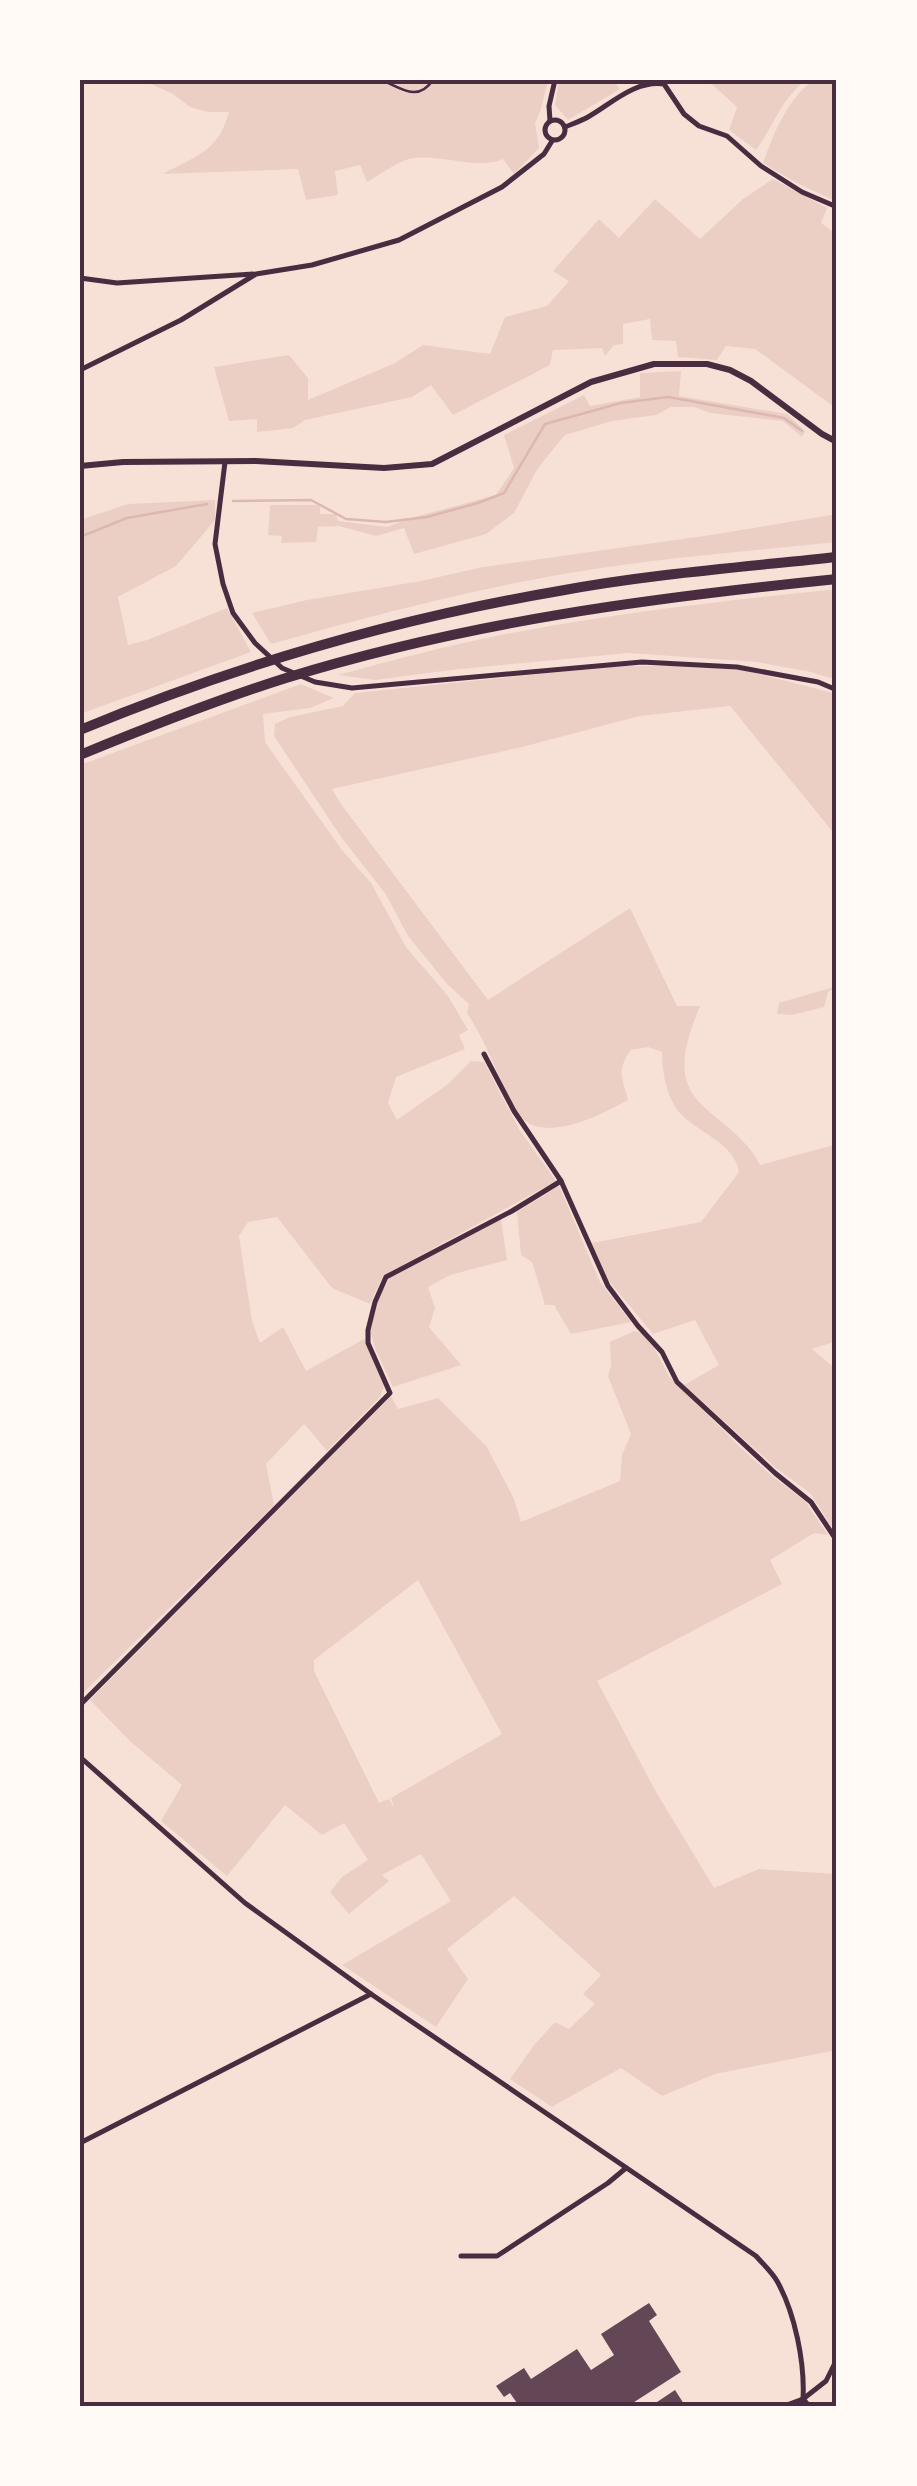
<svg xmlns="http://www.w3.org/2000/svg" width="917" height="2486" font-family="'Sofia Sans Condensed',sans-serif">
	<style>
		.green { fill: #ebcfc5; fill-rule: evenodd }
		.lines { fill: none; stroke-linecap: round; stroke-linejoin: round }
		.stream { stroke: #dcb8b0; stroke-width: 2.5 }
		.building { fill: #644757 }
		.path { stroke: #4a2c40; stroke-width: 2.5 }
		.minor { stroke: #4a2c40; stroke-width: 5 }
		.tertiary { stroke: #4a2c40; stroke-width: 6 }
		.motorway { stroke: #4a2c40; stroke-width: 10 }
		.neatline { fill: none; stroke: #4a2c40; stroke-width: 4 }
	</style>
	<rect width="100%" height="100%" fill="#f7e1d7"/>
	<g class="green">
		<path d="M142,80h407c-6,15 -6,29 -14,43l4,25 -25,26 -11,-15c-26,12 -66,-7 -94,0 -14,4 -29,16 -42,23l-7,-17 -25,6 3,24 -32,5 -8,-31 -135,5c34,-19 55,-22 66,-62h-21l-18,-5 -17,-13z"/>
		<polygon points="559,80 614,80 620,89 568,120 555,105"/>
		<path d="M707,80h99c-25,19 -31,44 -50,70l-27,-20 8,-23z"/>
		<path d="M813,80h24v122l-42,-20 -32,-19c12,-33 23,-61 50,-83z"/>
		<polygon points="773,179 827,208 821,223 837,235 837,409 755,349 726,346 717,360 678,357 676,341 652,340 650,319 623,324 623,344 614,345 605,356 602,348 553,350 550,365 453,415 431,385 412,397 305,420 293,428 257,432 257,419 229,421 214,367 289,355 308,378 308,400 395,363 423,345 490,354 505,317 547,306 569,281 553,271 599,219 619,238 655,199 700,239 743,199"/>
		<polygon points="681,371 679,396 787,414 805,431 802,437 783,421 710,413 694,407 671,407 656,415 612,421 565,435 538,468 514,513 486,534 414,554 404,528 376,536 339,526 318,527 316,542 281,543 282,536 268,535 270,505 320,505 320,514 336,514 338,521 387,527 411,518 496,495 514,468 504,435 584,395 590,406 640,397 640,373"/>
		<polygon points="215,500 215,520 176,566 118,597 128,645 147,640 227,608 251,652 80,714 80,520 128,504"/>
		<path d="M837,514v28c-97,10 -194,17 -290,35 -93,17 -184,41 -276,67l-19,-31 55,-13 114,-19 62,-14 228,-32z"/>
		<path d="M837,589v91l-26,-8 -54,-10 -129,-9 -177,17 -76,10 -37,-5c59,-16 119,-32 179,-43 106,-20 213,-32 320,-43z"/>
		<path d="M617,666h59l68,4 93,24v143l-107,-131 -90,10 -118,31 -190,42 9,15 147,196 142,-92 47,98h23c-11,28 -26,64 -5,91 9,12 24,22 35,32 13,12 22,20 30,36l77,-21v197l-25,8 25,21v165l-27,-42 -34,-25 -92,-83 35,-20 -24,-45 -42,14 -45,-54 -16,-37 109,-21 38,-50c-4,-29 -43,-40 -60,-60 -13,-16 -17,-41 -17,-60l-14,-5 -17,3c-15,21 -9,27 -3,50 -26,14 -82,44 -107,17 -9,-10 -13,-23 -19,-35 -11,-23 -20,-47 -35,-69l2,-9 -22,-20 -39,-48 -23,-43 -44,-56 -67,-101 1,-12 15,-7 53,-11 12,-13z"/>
		<polygon points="301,684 334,698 310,708 263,714 265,742 342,850 371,883 406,947 448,996 468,1030 459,1035 465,1049 396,1077 388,1103 397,1120 448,1084 471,1061 484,1062 519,1129 556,1181 383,1276 370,1304 332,1288 277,1217 248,1222 239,1236 252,1321 260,1343 283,1327 306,1371 364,1339 384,1386 380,1397 327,1451 304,1424 266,1464 274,1505 80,1696 80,765"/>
		<polygon points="837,986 828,992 824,1007 792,1015 777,1014 779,1003"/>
		<polygon points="559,1186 600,1282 631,1322 571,1334 554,1305 545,1305 532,1262 521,1255 517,1212"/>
		<polygon points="501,1219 507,1260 450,1275 428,1287 435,1308 429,1327 461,1365 393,1387 375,1348 370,1330 378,1300 390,1277"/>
		<path d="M634,1331l8,2 13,16 14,27 72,72 31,28 33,25 23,34 -14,-2 -44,27 12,24 -185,97 58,109 59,98 45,-19 78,5v176l-122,24 -53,22 -41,-28 -69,39 -42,-28 25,-35 20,-22 14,7 26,-25 -12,-10 18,-19 -87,-79 -67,53 21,30 -32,48 -94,-62 109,-64 -30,-47 -39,21 7,6 -40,33 -19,-22 12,-15 26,-17 -24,-37 -22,12 -37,-30 -58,71 -66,-55 21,-36 -51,-43 -41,-42 301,-304 7,13 40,-11 49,49 27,52 7,23 99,-41 2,-26 9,-21 -23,-58 3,-10 -1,-24zM418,1580l84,154 -111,64 4,11 -6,-10 -10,4 -65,-132v-11z"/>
	</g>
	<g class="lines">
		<g class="stream">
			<polyline points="233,501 311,500 346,519 386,522 427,517 478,503 504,493 545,424 621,403 668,397 784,418 802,431"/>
			<polyline points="80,537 127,518 207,504"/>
		</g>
	</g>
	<g class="building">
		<polygon points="649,2303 657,2315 649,2321 681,2372 628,2406 519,2406 510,2393 504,2397 496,2386 524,2368 531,2379 577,2349 591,2370 614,2355 601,2334"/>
		<polygon points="675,2390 684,2404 651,2406"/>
	</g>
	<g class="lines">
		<path class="path" d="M382,80c20,9 36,22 51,0"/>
		<g class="minor">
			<circle cx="555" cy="130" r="10"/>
			<polyline points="550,121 549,106 555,80"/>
			<path d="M565,127c7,-3 16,-6 23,-10 23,-13 47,-37 76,-33l20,30 15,12 28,10 34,30 41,26 35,15"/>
			<polyline points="80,278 117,283 253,274"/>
			<polyline points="80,370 181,320 256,274 312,265 399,240 502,187 544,154 552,141"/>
			<polyline points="225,462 215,544 223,584 233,613 255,643 282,668 315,682 352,688 642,662 737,667 818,682 837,690"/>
			<polyline points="484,1054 514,1111 561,1181 608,1286 638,1326 662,1352 677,1382 775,1473 811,1502 837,1541"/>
			<polyline points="80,1705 390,1393 368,1343 368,1330 375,1302 386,1277 512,1211 561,1181"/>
			<path d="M80,1757l165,146 126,91 385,262c7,8 16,16 21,25 18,32 28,82 26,118l6,7"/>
			<polyline points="80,2143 371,1994"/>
			<polyline points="461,2256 497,2256 608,2183 626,2168"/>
			<polyline points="784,2406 803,2399 826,2381 837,2359"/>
		</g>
		<polyline class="tertiary" points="80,466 123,462 256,461 384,468 432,464 591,382 654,364 707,364 730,370 751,381 822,434 837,442"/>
		<g class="motorway">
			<path d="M80,730c154,-64 314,-111 479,-139 92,-17 185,-24 278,-34"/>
			<path d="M80,755c68,-28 136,-55 206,-77 181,-56 364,-80 551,-99"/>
		</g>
	</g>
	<rect width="917" height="2486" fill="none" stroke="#fffaf5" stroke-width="165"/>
	<rect x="82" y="82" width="752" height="2322" class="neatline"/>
</svg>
